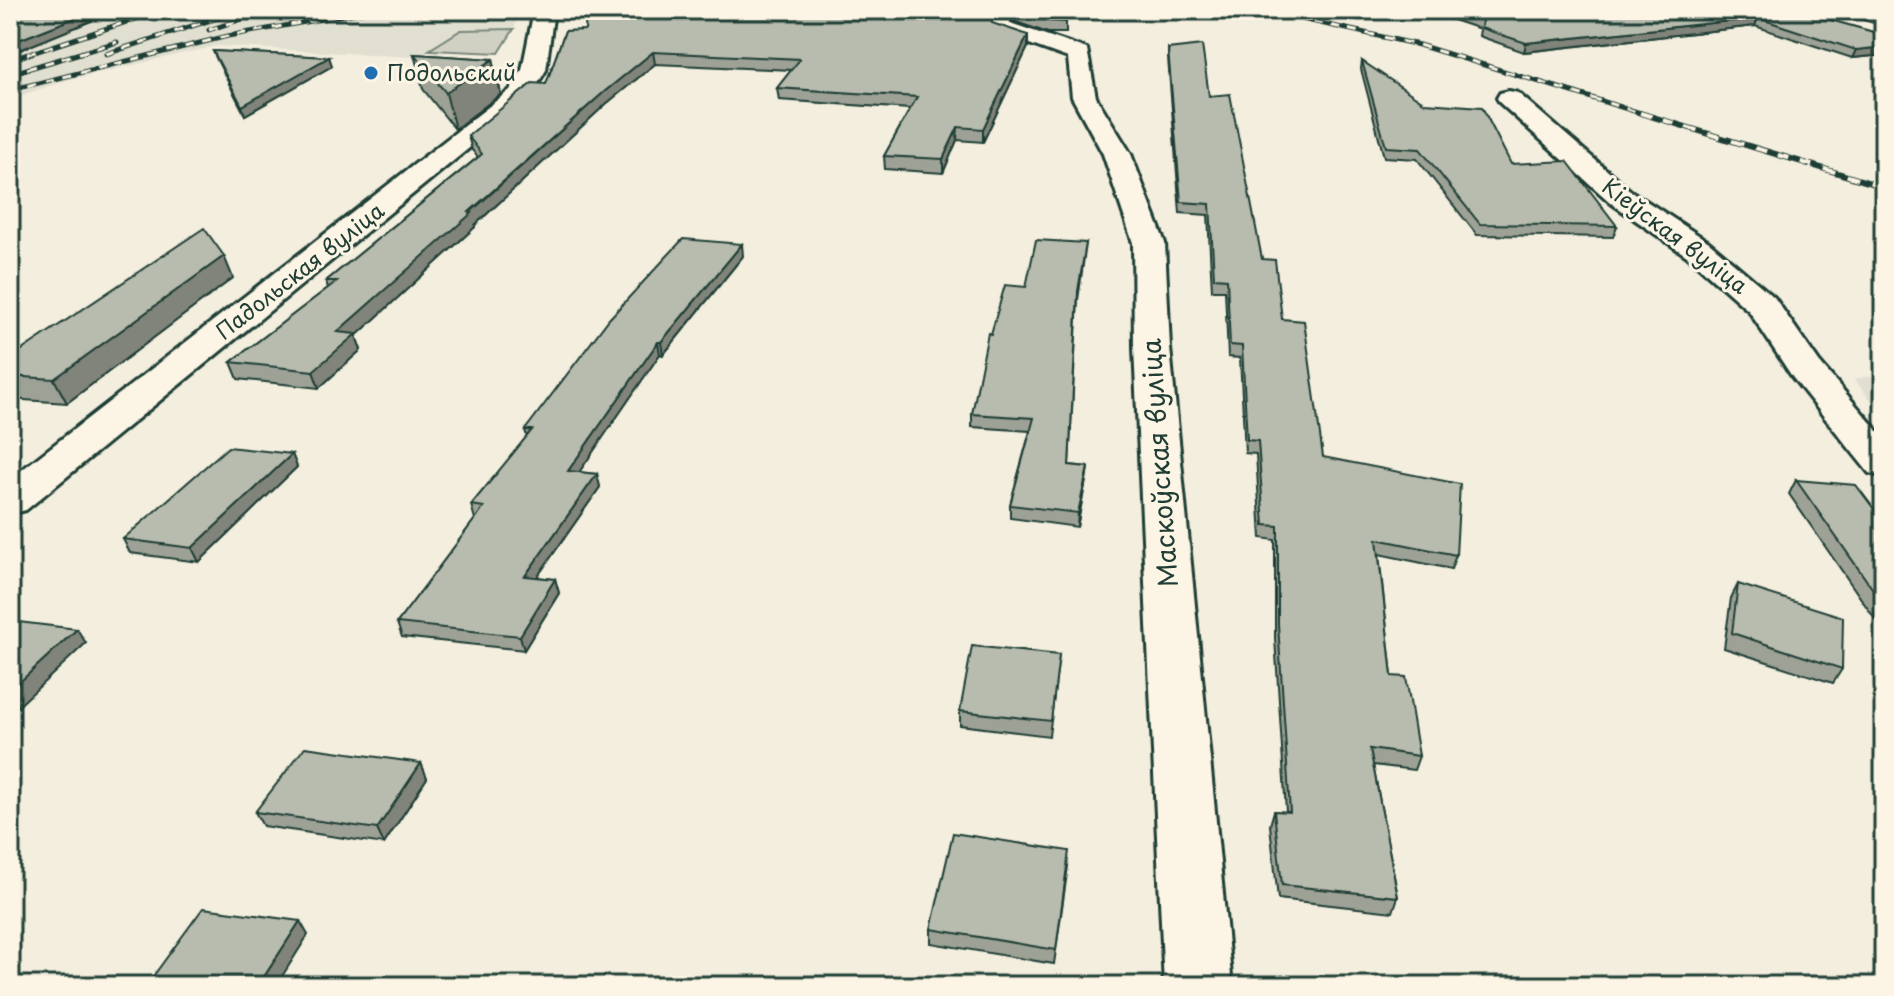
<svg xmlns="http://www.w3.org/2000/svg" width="1894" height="996" font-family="'Playpen Sans',sans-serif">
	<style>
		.built { fill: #e1dfd0 }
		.green { fill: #d0d1c2; stroke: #78877b; stroke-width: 2 }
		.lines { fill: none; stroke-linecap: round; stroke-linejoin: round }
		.minor-casing { stroke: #1f3d34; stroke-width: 6 }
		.minor { fill: #fcf5e5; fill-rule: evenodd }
		.rail-far1-casing { stroke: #1f3d34; stroke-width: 5 }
		.rail-casing { stroke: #1f3d34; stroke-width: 6 }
		.rail-far1 { stroke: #fcf5e5; stroke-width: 3; stroke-dasharray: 9; stroke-linecap: butt }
		.rail { stroke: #fcf5e5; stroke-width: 4; stroke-dasharray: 12; stroke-linecap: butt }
		.wall { fill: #9ea296; stroke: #1f3d34; stroke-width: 2 }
		.shaded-wall { fill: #81847a; stroke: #1f3d34; stroke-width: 2 }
		.building { fill: #b8bcae; stroke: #1f3d34; stroke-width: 2 }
		.poi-dot { fill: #1f6fb2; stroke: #fcf5e5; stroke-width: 3 }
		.labels { text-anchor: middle; stroke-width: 6; stroke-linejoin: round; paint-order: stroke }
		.far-poi-label { font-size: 22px; fill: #1f3d34; stroke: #fcf5e5; text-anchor: start }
		.far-street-label { font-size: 22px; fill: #1f3d34; stroke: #fcf5e5 }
		.street-label { font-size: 26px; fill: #1f3d34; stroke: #fcf5e5 }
	</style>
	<rect width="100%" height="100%" fill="#f3eede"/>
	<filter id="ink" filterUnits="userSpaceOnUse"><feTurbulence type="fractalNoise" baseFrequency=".0125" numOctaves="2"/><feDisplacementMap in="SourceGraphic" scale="16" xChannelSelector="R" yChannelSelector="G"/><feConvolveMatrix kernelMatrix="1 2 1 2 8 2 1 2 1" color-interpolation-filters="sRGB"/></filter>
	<g filter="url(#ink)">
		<g class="built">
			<polygon points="10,10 520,10 514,29 461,30 417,57 216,46 67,80 10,99"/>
			<polygon points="1884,374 1884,416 1854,379"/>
		</g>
		<polygon class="green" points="514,29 499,53 429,50 461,30"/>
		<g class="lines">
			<defs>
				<g id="minor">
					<polygon points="534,10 554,10 546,70 528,100 26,510 10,514 10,479 510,90 522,70"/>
					<polygon points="989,10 1009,10 1010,23 1087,49 1096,97 1131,154 1165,243 1170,348 1232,986 1164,986 1134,348 1133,243 1103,154 1072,97 1068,58 993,31"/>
					<polygon points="1509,91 1518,93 1631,191 1709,242 1774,297 1819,362 1884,438 1884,477 1869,473 1793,378 1749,311 1687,256 1611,203 1500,103 1497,98 1500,93"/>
				</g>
			</defs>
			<use href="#minor" class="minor-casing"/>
			<use href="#minor" class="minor"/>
			<defs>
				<g id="rail-far1">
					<polyline points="1261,10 1419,45 1647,115"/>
					<polyline points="209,30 269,10"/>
					<polyline points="106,54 220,17"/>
					<polyline points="10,60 163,10"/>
					<polyline points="10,74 117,42"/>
					<polyline points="10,90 228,36 372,10"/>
				</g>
				<polyline id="rail" points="1640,113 1884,187"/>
			</defs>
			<use href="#rail-far1" class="rail-far1-casing"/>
			<use href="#rail" class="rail-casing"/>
			<use href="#rail-far1" class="rail-far1"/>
			<use href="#rail" class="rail"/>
		</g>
		<g class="wall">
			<polygon points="10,10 118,10 20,50 10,49"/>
			<polygon points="1010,10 1066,10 1066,33 1048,33 1013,21"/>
			<polygon points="1423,10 1795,10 1884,35 1884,55 1852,58 1755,26 1524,52 1479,36 1480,29"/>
			<polygon points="1828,10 1884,10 1884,26"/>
			<polygon points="992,23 1028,47 983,142 957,140 943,173 885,169 884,156 910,109 779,100 777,88 791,70 655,64 606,104 475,225 475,227 356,336 361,350 319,388 238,379 231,362 328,288 326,281 478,157 472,150 468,136 546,84 565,31"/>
			<polygon points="1168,49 1209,96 1282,319 1323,457 1456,555 1451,569 1379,554 1392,676 1419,756 1414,770 1373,765 1398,897 1393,912 1278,899 1270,825 1274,811 1286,812 1275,638 1275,540 1261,538 1256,454 1245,453 1240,358 1228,357 1225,290 1212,290 1208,215 1180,213 1168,58"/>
			<polygon points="213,51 329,57 332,66 245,115 217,60"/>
			<polygon points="414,54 493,59 501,94 455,129 423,89"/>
			<polygon points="1362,61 1511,164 1617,226 1613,237 1477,235 1417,159 1384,157 1361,69"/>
			<polygon points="1086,243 1078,300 1069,465 1088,467 1086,480 1077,527 1010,518 1010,505 1030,431 972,427 972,414 991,334"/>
			<polygon points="743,256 663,355 660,354 579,472 597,474 600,487 537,577 555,579 559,593 524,650 402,637 397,623 475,519 471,505 527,437 525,430"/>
			<polygon points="233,278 67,403 10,399 10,358"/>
			<polygon points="292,454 297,467 199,562 130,553 123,539"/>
			<polygon points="1796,480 1884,522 1884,632 1789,494"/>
			<polygon points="1738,584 1842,669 1833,683 1724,648 1731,598"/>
			<polygon points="1059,655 1049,736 960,725 960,711"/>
			<polygon points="421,763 427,778 384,844 263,826 255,812"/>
			<polygon points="1068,866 1054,964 931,943 931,929"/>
		</g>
		<g class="shaded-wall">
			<polygon points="95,10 118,10 20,50 16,41"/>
			<polygon points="1758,18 1755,26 1524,52 1526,43"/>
			<polygon points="1028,35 1028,47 983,142 983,129"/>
			<polygon points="1884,47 1884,55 1852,58 1856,50"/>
			<polygon points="653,52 655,64 606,104 475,225 475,227 356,336 361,350 319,388 313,371 337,332 604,92"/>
			<polygon points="329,57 332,66 245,115 242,106"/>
			<polygon points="493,59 501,94 455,129 446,93"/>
			<polygon points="958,127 957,140 943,173 943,159"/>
			<polygon points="742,244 743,256 663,355 661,342"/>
			<polygon points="224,256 233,278 67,403 54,379"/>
			<polygon points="658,342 660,354 571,484 568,471"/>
			<polygon points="292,454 297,467 199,562 192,548"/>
			<polygon points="1088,467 1086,480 1077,527 1078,513"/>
			<polygon points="597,474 600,487 528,590 525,576"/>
			<polygon points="555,579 559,593 524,650 520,636"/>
			<polygon points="77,629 86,643 10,714 10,691"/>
			<polygon points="421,763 427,778 384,844 377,829"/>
			<polygon points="300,921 308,935 276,986 258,986"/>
		</g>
		<g class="building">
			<polygon points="10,10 95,10 16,41 10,41"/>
			<polygon points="586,10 990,10 992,23 1028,35 983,129 958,127 943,159 884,156 917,97 777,88 800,59 653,52 604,92 469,212 472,213 337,332 356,334 313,371 231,362 337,281 326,281 482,154 468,136 532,83 546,84 565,31 585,30"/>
			<polygon points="1014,10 1066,10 1066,22 1048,21"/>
			<polygon points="1450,10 1795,10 1884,35 1884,47 1856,50 1758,18 1526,43 1481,28 1482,20"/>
			<polygon points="1861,10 1884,10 1884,16"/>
			<polygon points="1202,45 1209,96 1230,94 1262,259 1275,260 1282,319 1304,321 1323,457 1460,484 1456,555 1377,539 1392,676 1406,677 1419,756 1370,749 1398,897 1282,885 1274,811 1290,812 1278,624 1278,526 1264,525 1258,441 1247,440 1242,346 1230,345 1227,279 1214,278 1210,204 1181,202 1168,49"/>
			<polygon points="213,51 329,57 242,106"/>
			<polygon points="414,54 493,59 446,93"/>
			<polygon points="1362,61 1425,103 1482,107 1511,164 1567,161 1617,226 1480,224 1420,149 1386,147"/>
			<polygon points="204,228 224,256 54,379 10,376 10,358"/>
			<polygon points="683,239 742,244 661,342 658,342 568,471 597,474 525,576 555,579 520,636 397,623 484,507 471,505 532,430 525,430 609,319"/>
			<polygon points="1036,240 1086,243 1078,291 1069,465 1088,467 1078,513 1010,505 1034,418 972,414 988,333 991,334 1005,285 1026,287"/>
			<polygon points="228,447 292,454 192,548 123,539"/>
			<polygon points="1796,480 1856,485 1884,522 1884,605"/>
			<polygon points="1738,584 1843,617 1842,669 1732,633"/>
			<polygon points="10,621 77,629 10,691"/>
			<polygon points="972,646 1059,655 1051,721 960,711"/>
			<polygon points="305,747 421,763 377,829 255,812"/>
			<polygon points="953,833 1069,851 1056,950 931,929"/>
			<polygon points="203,908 300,921 258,986 146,986"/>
		</g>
	</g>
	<circle class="poi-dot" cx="371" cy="73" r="8"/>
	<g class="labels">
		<g class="far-poi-label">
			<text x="387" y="81">Подольский</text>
		</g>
		<g class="far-street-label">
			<text transform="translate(1675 236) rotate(37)" y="8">Кіеўская вуліца</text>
			<text transform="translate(300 271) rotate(-38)" y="8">Падольская вуліца</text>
		</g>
		<g class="street-label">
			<text transform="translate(1160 463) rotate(-94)" y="9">Маскоўская вуліца</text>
		</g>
	</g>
	<rect width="1894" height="996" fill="none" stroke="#fcf5e5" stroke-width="40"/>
	<rect x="20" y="20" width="1854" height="956" fill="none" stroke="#1f3d34" stroke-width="3" filter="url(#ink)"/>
</svg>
